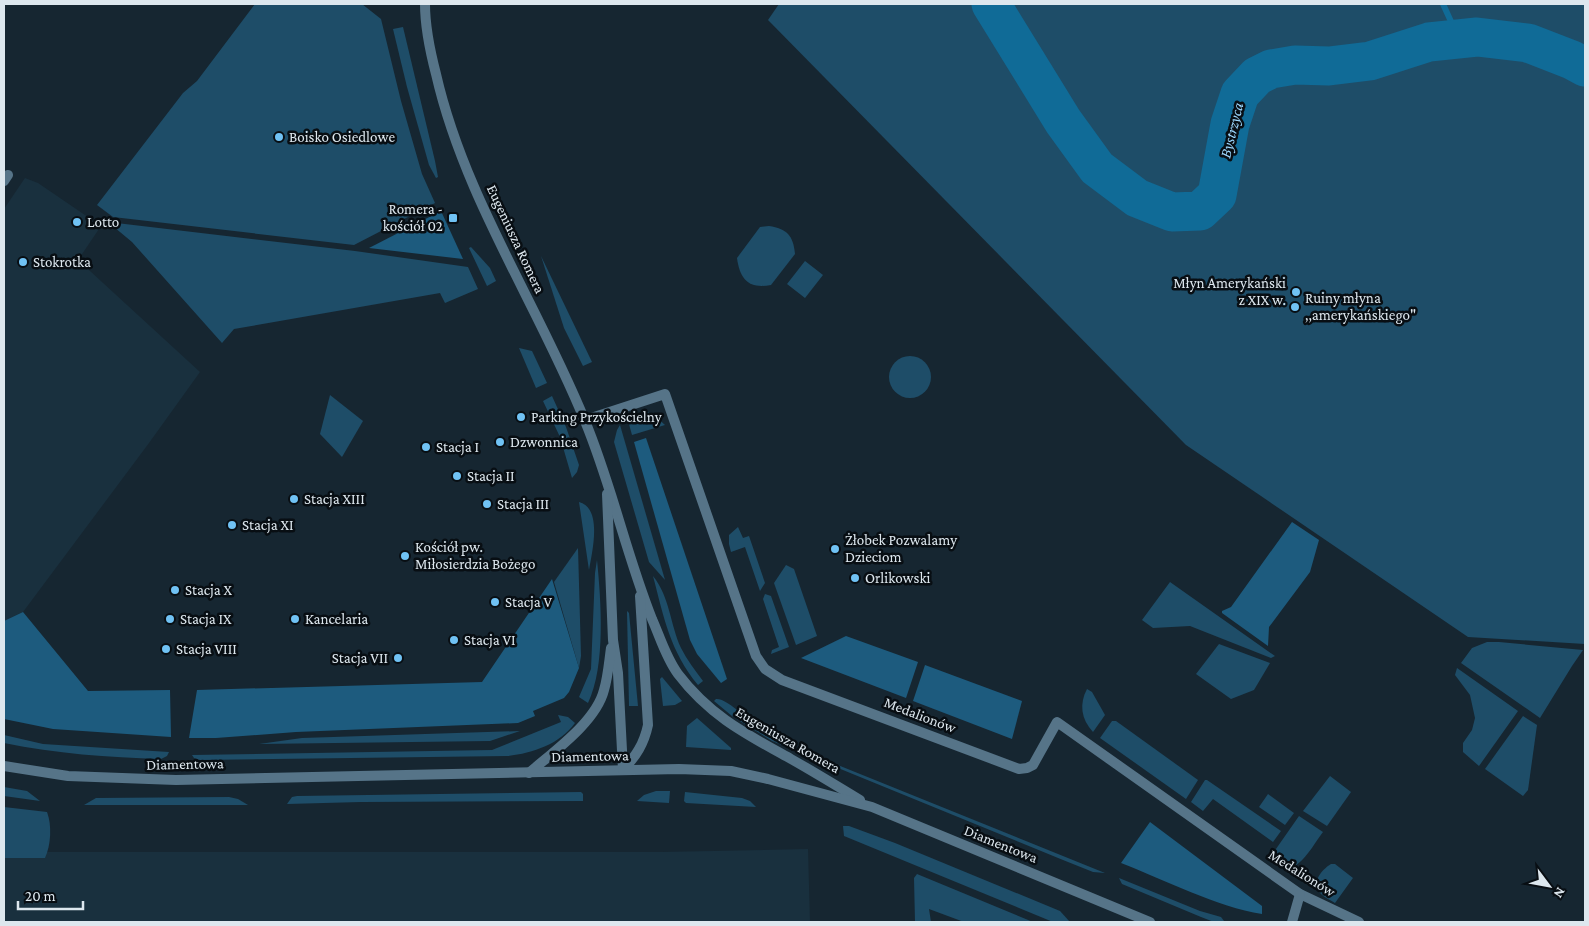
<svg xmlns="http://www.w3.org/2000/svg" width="1589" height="926" font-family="'Crimson Pro',serif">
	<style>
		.built { fill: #19303e }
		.green { fill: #1e4d68 }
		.forest { fill: #1d5b7e }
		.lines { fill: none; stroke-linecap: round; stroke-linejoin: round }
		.stream { stroke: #106b97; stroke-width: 6 }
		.river { stroke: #106b97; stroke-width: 39 }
		.minor { stroke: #567488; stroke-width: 10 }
		.tertiary { stroke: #567488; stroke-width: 10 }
		.poi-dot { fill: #70c2f4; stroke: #080e13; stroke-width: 2 }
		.labels { text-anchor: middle; stroke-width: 5; stroke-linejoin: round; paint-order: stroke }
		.poi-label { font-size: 15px; fill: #dde7ee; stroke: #080e13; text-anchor: start }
		.street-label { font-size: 15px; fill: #dde7ee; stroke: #080e13 }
		.water-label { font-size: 16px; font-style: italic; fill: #9ed9ff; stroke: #080e13 }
	</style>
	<rect width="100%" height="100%" fill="#162631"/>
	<g class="built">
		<polygon points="25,178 38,183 101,226 78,260 200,372 149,443 23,612 4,621 4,209"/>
		<polygon points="808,849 810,922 4,922 4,852 662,852"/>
	</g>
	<g class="green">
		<polygon points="255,4 362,4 381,19 401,101 422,174 435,203 354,245 113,217 97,205 183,93 197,81"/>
		<polygon points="779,4 1585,4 1585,644 1468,637 1186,445 768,20"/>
		<polygon points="403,27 435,161 438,177 436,178 429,165 407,87 393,29"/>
		<polygon points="108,222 355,251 468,267 478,289 445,303 440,293 234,329 222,343 132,242"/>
		<path d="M769,226c18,3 24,9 26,28l-24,31c-22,4 -31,-5 -34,-27l23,-31z"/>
		<polygon points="471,247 490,268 496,281 487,286 469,248"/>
		<polygon points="541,256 592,362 583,366 564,328"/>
		<polygon points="805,261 823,275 805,298 787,284"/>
		<polygon points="519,348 532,351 547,383 536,388"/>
		<circle cx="910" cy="377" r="21"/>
		<polygon points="330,395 363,421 342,457 320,434"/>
		<polygon points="552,396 566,427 579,465 577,472 572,478 560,437 543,401"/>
		<polygon points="648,412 654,415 665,425 632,435 627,417"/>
		<polygon points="620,425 665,580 649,562 614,442 617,430"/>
		<path d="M579,502c24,6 13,51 10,68z"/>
		<polygon points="738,527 743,538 749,536 765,583 760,591 745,547 731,552 729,544 729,535"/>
		<polygon points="578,548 581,656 579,668 554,582"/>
		<path d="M597,560c4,40 9,106 -9,143l-9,-6 12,-28 4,-96z"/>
		<polygon points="786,565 794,569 817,636 796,645 774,583"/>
		<path d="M653,576c17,21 17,48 28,72 6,12 14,22 22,33l-5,4c-28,-34 -34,-67 -45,-109z"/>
		<polygon points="1170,582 1275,656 1271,658 1190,626 1153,628 1142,620"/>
		<polygon points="765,594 771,596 789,647 771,654 772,650 779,647 763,599"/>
		<polygon points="627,611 629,613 638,706 629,706"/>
		<polygon points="1487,642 1499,642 1583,650 1572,666 1540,718 1461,663 1472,648"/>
		<polygon points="1219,644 1270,663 1254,690 1231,699 1196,674"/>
		<polygon points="1457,668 1518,711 1479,766 1463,752 1463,743 1472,730 1475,718 1470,695 1455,675"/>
		<polygon points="662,677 682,701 675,705 663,706 660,679"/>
		<path d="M1087,689l5,3 13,23 -12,17c-12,-13 -14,-28 -6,-43z"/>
		<path d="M716,699c13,-1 40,29 50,37l339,137 -12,-1 -30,-12 -291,-119 -40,-25 -18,-15z"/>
		<path d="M558,715l10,2 7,6c-15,21 -42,30 -67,33l-308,4 -6,-2 -2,-3 300,-5 69,-28z"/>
		<polygon points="1523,716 1537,725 1528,790 1523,796 1485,769"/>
		<polygon points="697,718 731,748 731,750 686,747 687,726"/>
		<polygon points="1112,721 1116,721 1198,780 1186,799 1100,738"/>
		<polygon points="520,731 490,741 259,744 302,738"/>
		<path d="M4,735l39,9 126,8 -2,4 -6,3c-53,-2 -105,-5 -157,-16z"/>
		<polygon points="1330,776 1351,792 1327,826 1303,811"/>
		<polygon points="1205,780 1207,780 1281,831 1273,842 1213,799 1203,811 1191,802"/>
		<polygon points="4,787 27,791 40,801 4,796"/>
		<polygon points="656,791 670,791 669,803 637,801 644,795"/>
		<polygon points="581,792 583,794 583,801 361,802 287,804 292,797 297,796"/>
		<polygon points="685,792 742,798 750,801 756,807 686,803 684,801"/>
		<polygon points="1268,794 1294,813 1285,825 1259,807"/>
		<polygon points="229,797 238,799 248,805 84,805 96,798"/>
		<path d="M4,807l43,5c5,13 4,33 -2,46h-41z"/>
		<path d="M1299,816l24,16c-8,10 -24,41 -40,36 -5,-2 -10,-6 -14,-9z"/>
		<polygon points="843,826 849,826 895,843 1060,911 1070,922 1053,922 844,836"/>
		<path d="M1331,864h4l18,14 -18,25c-4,-3 -10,-5 -14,-9 -11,-10 0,-24 10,-30z"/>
		<polygon points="917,874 1033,922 964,922 929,909 931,922 915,922 914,878"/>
		<polygon points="1119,878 1200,911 1221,917 1224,921 1223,922 1214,922 1201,917 1122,884"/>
	</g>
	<g class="forest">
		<polygon points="441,211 463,259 369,248"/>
		<polygon points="646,438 727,679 721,683 697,654 690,640 634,442"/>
		<polygon points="1292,522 1319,540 1310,572 1269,627 1268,646 1222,613 1222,611 1231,607"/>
		<polygon points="552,579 579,668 569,692 564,698 533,711 535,716 518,723 296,732 216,738 189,738 197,690 482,682"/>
		<polygon points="23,612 88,691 170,690 171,737 53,729 4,719 4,621"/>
		<polygon points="846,636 918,662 906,698 801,658"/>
		<polygon points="925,665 1022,701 1012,739 913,701"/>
		<path d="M1150,822l112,84v8c-45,-7 -97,-34 -141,-51z"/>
	</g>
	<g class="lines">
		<polyline class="stream" points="1443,4 1459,39"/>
		<polyline class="river" points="991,4 1063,121 1097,168 1137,198 1172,212 1200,211 1217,195 1230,124 1240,94 1257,76 1271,69 1295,65 1329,66 1370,61 1429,42 1477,37 1528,43 1572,60 1585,67"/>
		<g class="minor">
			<polyline points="4,181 8,175"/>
			<polyline points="585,420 665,394 756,656 765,669 782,680 1019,769 1027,768 1033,765 1057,722 1300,894 1359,922"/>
			<polyline points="1292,922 1300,894"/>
		</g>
		<g class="tertiary">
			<path d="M425,4c0,23 5,47 11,70 28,123 102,231 149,347 27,65 41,133 67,198 8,18 14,39 26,55 32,42 68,60 113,85 23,13 46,27 69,41"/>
			<polyline points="607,494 613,640 618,673 623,770"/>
			<polyline points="4,766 68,776 176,780 679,769 731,771 768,779 872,807 1150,922"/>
			<path d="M623,770c13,-14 21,-26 25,-45l-8,-129"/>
			<path d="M529,773c24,-21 67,-51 75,-83 4,-13 5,-28 7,-42"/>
		</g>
	</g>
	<g class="poi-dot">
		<circle cx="279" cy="137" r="5"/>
		<rect x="448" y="213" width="10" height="10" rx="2.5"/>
		<circle cx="77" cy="222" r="5"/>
		<circle cx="23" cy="262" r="5"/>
		<circle cx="1296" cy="292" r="5"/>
		<circle cx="1295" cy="307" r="5"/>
		<circle cx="521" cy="417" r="5"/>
		<circle cx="500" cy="442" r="5"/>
		<circle cx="426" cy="447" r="5"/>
		<circle cx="457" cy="476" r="5"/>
		<circle cx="294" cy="499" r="5"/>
		<circle cx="487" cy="504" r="5"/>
		<circle cx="232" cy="525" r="5"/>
		<circle cx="835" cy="549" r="5"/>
		<circle cx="405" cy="556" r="5"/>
		<circle cx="855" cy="578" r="5"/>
		<circle cx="175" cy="590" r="5"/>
		<circle cx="495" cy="602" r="5"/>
		<circle cx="170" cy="619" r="5"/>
		<circle cx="295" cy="619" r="5"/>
		<circle cx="454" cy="640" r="5"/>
		<circle cx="166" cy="649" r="5"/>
		<circle cx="398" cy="658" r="5"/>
	</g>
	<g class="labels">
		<g class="poi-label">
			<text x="289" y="142">Boisko Osiedlowe</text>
			<text x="443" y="214" text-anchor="end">Romera -<tspan x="443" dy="17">kościół 02</tspan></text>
			<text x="87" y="227">Lotto</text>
			<text x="33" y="267">Stokrotka</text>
			<text x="1286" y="288" text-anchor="end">Młyn Amerykański<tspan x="1286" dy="17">z XIX w.</tspan></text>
			<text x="1305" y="303">Ruiny młyna<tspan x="1305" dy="17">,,amerykańskiego"</tspan></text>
			<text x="531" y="422">Parking Przykościelny</text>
			<text x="510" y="447">Dzwonnica</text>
			<text x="436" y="452">Stacja I</text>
			<text x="467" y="481">Stacja II</text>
			<text x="304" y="504">Stacja XIII</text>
			<text x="497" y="509">Stacja III</text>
			<text x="242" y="530">Stacja XI</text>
			<text x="845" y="545">Żłobek Pozwalamy<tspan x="845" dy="17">Dzieciom</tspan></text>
			<text x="415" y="552">Kościół pw.<tspan x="415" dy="17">Miłosierdzia Bożego</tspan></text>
			<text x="865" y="583">Orlikowski</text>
			<text x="185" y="595">Stacja X</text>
			<text x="505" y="607">Stacja V</text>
			<text x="180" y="624">Stacja IX</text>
			<text x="305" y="624">Kancelaria</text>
			<text x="464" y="645">Stacja VI</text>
			<text x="176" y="654">Stacja VIII</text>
			<text x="388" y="663" text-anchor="end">Stacja VII</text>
		</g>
		<g class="street-label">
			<text transform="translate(516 239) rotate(65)" y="5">Eugeniusza Romera</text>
			<text transform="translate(920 715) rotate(21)" y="5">Medalionów</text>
			<text transform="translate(788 740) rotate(30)" y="5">Eugeniusza Romera</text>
			<text transform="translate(590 756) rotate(-1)" y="5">Diamentowa</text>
			<text transform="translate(185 764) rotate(-1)" y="5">Diamentowa</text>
			<text transform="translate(1001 844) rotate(22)" y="5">Diamentowa</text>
			<text transform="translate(1302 873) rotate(32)" y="5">Medalionów</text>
		</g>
		<g class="water-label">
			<text transform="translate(1231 130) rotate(-76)" y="6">Bystrzyca</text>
		</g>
	</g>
	<rect width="1589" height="926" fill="none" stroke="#dde7ee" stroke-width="10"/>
	<g transform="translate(1549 886) rotate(122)" stroke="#080e13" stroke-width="4" paint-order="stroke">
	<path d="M0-4L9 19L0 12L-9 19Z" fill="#dde7ee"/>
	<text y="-8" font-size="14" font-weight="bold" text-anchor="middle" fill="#dde7ee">N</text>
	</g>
	<path d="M18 901v8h65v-8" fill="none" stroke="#dde7ee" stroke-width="2.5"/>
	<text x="25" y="901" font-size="15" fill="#dde7ee" stroke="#080e13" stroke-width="4" paint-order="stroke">20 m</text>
</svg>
